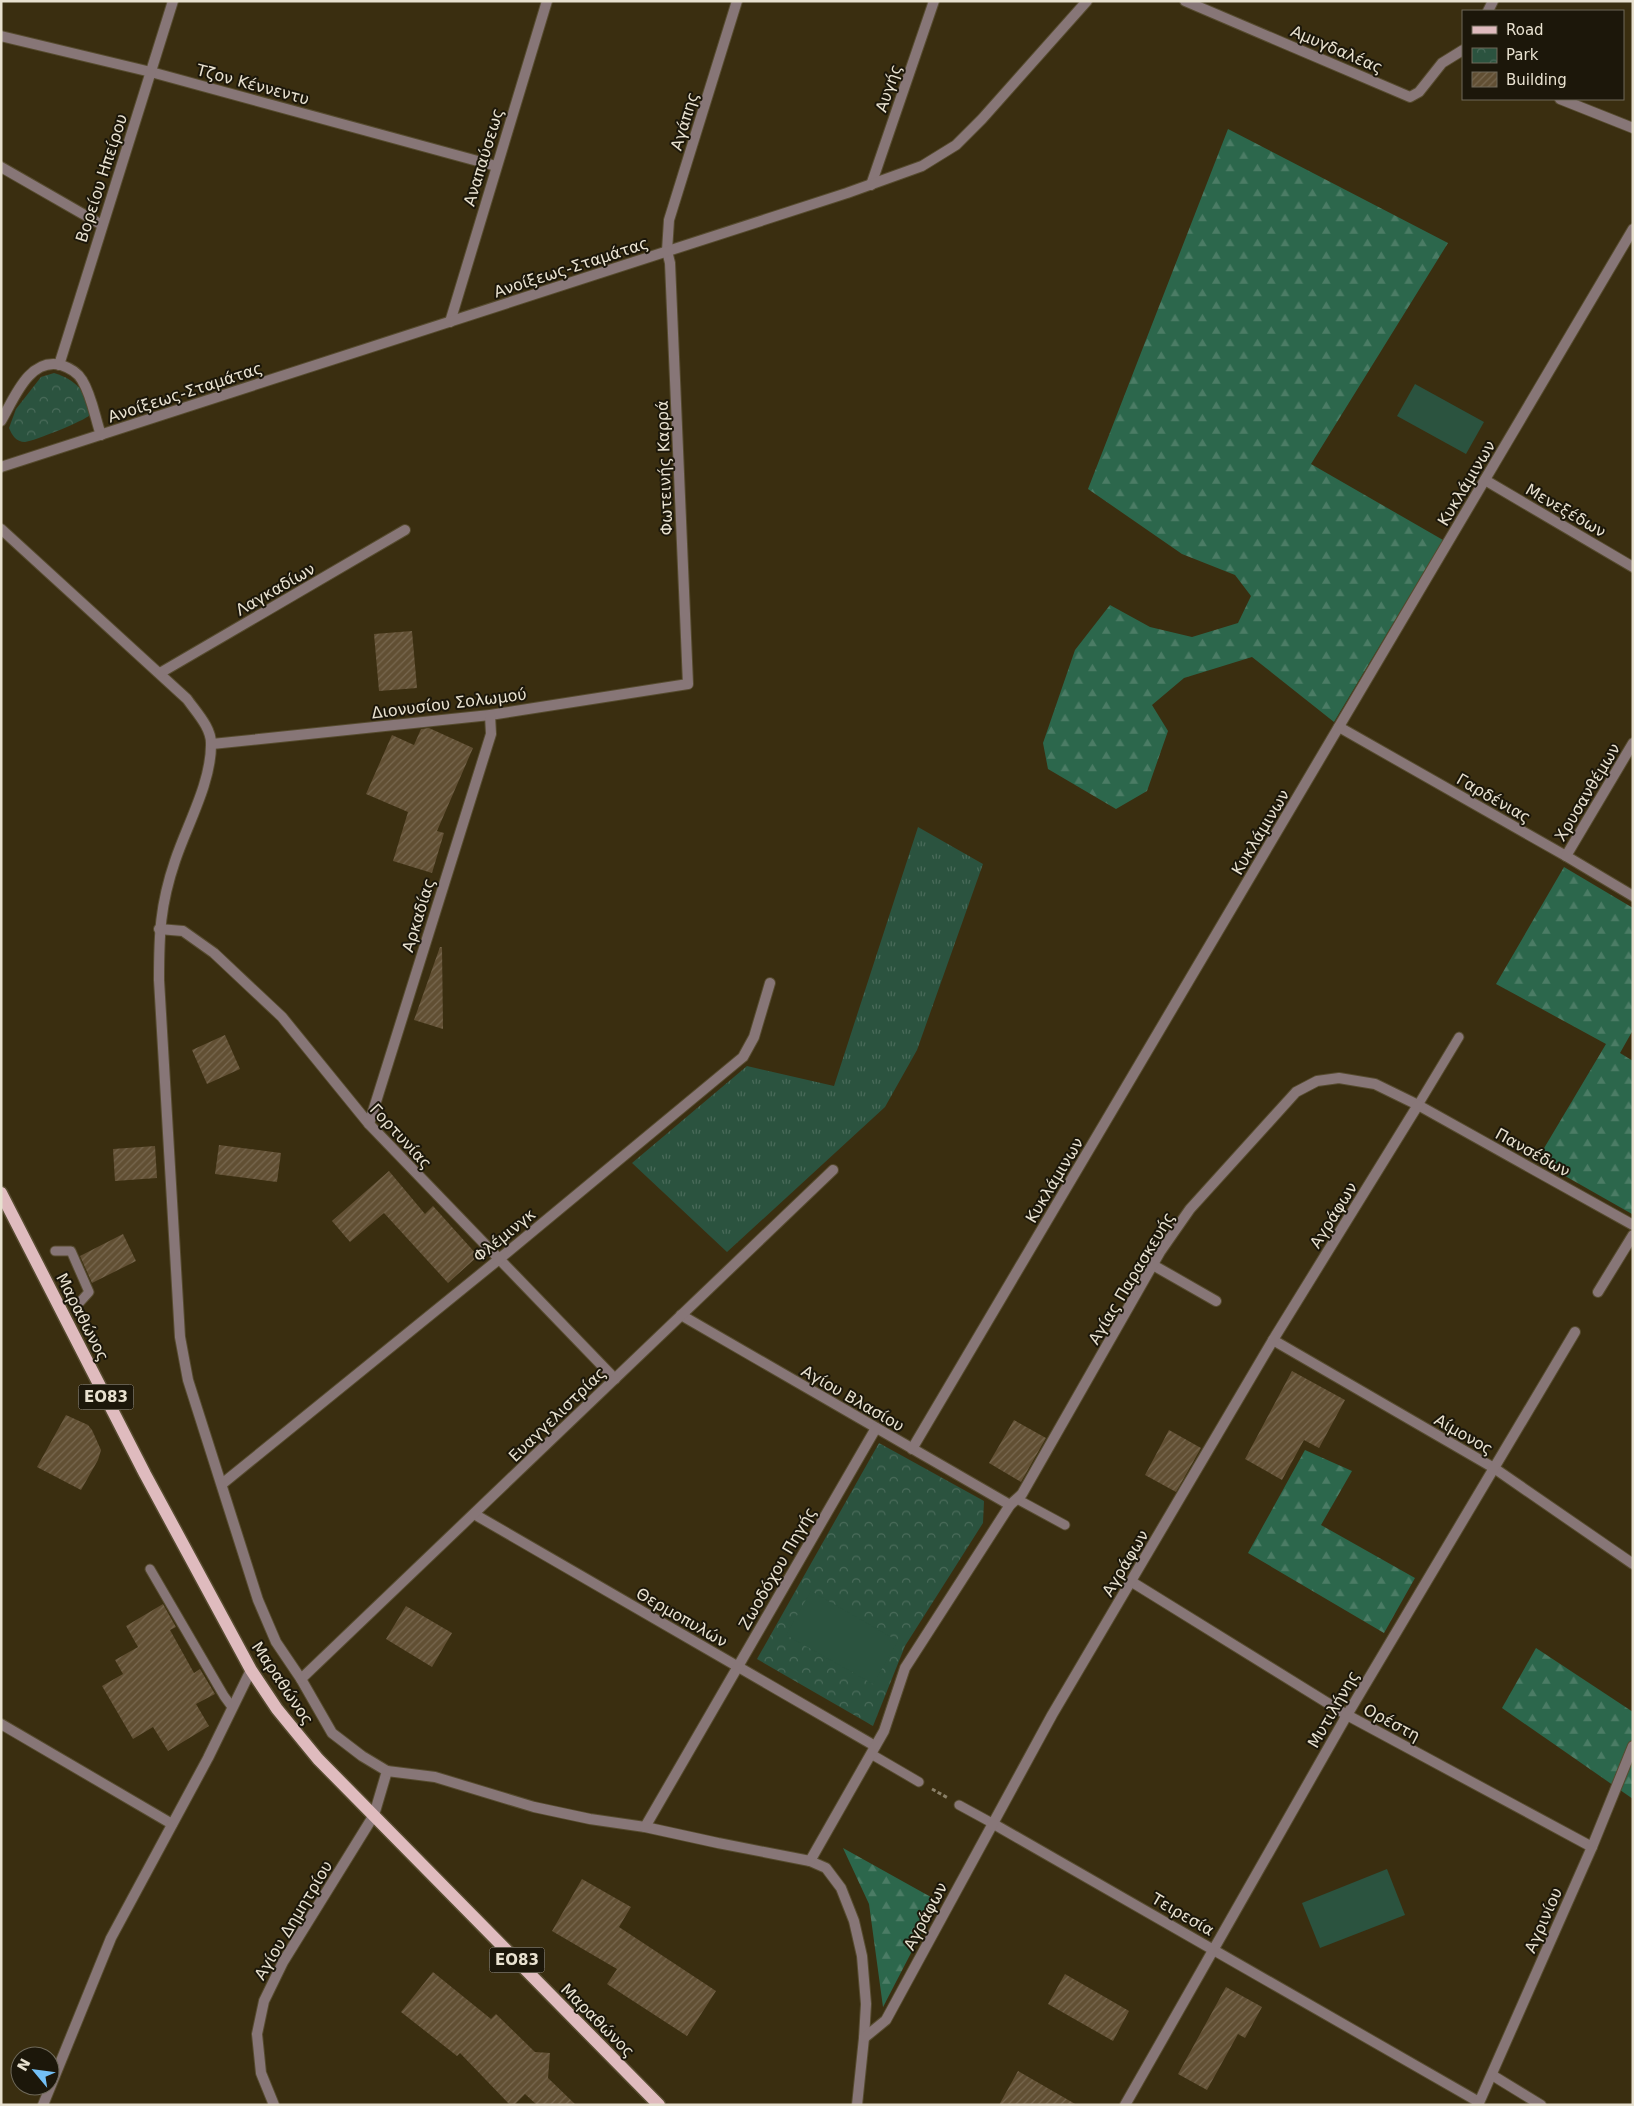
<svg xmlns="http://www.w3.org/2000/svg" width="1634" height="2106" font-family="'DejaVu Sans',sans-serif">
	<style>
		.grass { fill: url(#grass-tufts) }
		.forest { fill: url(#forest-firs) }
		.park { fill: url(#park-crowns) }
		.garden { fill: #2b533f }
		.building { fill: url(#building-hatch) }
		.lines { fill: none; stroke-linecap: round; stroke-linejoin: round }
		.service-casing { stroke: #564b2f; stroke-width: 11 }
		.minor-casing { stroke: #564b2f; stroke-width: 12 }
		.tertiary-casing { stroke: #564b2f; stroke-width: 12 }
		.primary-casing { stroke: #564b2f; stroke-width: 15 }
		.path { stroke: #897f67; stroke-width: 3; stroke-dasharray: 4 2.5; stroke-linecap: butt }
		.service { stroke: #877677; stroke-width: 9 }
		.minor { stroke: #877677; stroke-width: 10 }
		.tertiary { stroke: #877677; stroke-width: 10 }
		.primary { stroke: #dfbbbe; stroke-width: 12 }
		.labels { text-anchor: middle; stroke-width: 4; stroke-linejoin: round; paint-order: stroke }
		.shield { fill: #1c170a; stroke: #aba495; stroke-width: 1 }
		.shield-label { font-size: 15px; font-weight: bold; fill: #e8e1d0 }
		.street-label { font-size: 16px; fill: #e8e1d0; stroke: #1c170a }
	</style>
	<defs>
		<pattern id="grass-tufts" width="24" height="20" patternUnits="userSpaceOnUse" patternTransform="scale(1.25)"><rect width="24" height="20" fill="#2b533f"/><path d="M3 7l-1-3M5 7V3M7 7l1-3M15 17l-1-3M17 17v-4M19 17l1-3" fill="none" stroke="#4a6b5a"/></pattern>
		<pattern id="forest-firs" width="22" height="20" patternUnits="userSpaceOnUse" patternTransform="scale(1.25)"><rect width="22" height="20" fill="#2c674c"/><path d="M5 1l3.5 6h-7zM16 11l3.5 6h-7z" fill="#4b7c65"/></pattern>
		<pattern id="park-crowns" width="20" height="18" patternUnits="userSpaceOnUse" patternTransform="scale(1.25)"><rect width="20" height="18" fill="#2b533f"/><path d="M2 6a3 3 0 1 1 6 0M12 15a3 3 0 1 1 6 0" fill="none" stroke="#4a6b5a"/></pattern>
		<pattern id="building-hatch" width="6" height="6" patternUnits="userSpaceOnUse" patternTransform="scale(1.25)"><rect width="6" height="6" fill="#614f33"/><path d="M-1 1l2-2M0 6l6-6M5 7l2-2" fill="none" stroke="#786850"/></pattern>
	</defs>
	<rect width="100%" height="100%" fill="#3a2e10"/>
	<polygon class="grass" points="918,827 983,864 917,1050 885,1107 727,1252 632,1163 747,1066 834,1086"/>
	<g class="forest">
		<polygon points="1228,129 1448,243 1311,464 1443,540 1334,722 1252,657 1184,678 1152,705 1168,731 1147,791 1116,809 1048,769 1043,743 1075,650 1110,605 1150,627 1192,637 1238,623 1251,596 1235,575 1182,554 1088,489"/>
		<polygon points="1564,867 1633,908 1633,1030 1620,1053 1633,1061 1632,1214 1537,1160 1606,1044 1496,984"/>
		<polygon points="1305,1450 1352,1471 1321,1525 1415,1578 1384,1633 1248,1553"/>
		<polygon points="1536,1648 1633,1712 1633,1799 1502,1708"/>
		<polygon points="843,1848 938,1901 883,2007 869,1904"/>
	</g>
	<g class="park">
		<path d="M54,373c21,6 35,20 36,42 -6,6 -56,26 -65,27 -9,0 -13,-7 -16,-14l7,-19 25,-32z"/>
		<polygon points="879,1443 984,1501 983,1523 905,1646 873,1726 757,1659"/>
	</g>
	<g class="garden">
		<polygon points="1415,384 1484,422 1466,454 1397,416"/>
		<polygon points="811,1591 898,1641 873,1684 786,1635"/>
		<polygon points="1387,1869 1405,1915 1320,1948 1302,1903"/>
	</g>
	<g class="building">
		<polygon points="412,631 417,688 379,691 374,634"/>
		<polygon points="429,728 473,748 437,831 444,833 432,873 393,861 408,812 366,794 392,735 414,745 421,729"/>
		<polygon points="440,947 442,947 443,1029 414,1020"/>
		<polygon points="225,1035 240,1069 207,1084 192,1050"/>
		<polygon points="219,1145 281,1153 277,1182 215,1174"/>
		<polygon points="155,1146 157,1178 115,1181 113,1149"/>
		<polygon points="389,1171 425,1214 433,1206 478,1256 448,1283 384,1213 350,1242 332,1221"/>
		<polygon points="123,1234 136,1261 92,1283 80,1256"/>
		<polygon points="1292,1371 1345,1400 1319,1448 1304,1440 1282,1480 1245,1459"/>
		<polygon points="66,1415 88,1425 92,1430 101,1450 98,1460 81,1490 37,1467"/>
		<polygon points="1014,1420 1046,1438 1021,1482 989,1463"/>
		<polygon points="1169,1430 1201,1448 1176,1492 1145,1475"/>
		<polygon points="163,1604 176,1627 170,1630 194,1673 200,1669 215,1694 196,1704 209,1726 168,1751 153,1727 133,1739 102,1686 123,1674 115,1660 138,1647 126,1626"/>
		<polygon points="406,1606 452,1633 432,1667 386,1639"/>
		<polygon points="582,1879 631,1907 619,1927 716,1991 687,2036 607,1984 617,1969 552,1931"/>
		<polygon points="433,1972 491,2019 496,2014 535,2052 550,2053 548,2078 576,2105 537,2105 525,2094 514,2105 510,2105 460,2053 457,2056 401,2012"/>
		<polygon points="1065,1974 1129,2011 1113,2041 1048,2004"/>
		<polygon points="1226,1987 1262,2007 1245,2038 1238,2034 1207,2090 1178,2074"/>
		<polygon points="1018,2071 1077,2105 999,2105"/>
	</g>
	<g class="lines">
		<defs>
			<g id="service">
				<polyline points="1418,1105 1459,1037"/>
				<polyline points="55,1251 71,1251 89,1292 80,1302"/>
				<polyline points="1017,1499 1065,1525"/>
				<polyline points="150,1569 224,1696 232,1707"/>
				<polyline points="871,1754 919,1782"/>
				<polyline points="959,1805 992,1823"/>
			</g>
			<g id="minor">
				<polyline points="1185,1 1410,97 1419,92 1442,63 1463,50"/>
				<polyline points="1488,11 1493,1"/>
				<polyline points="1,36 151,72 496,166"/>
				<polyline points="1560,99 1633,128"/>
				<polyline points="1,167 102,225"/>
				<polyline points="871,185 934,1"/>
				<polyline points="450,322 547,1"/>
				<polyline points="59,365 173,1"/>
				<path d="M1,421c13,-22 28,-64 60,-56 9,3 17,8 21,15 10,16 13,38 19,55"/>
				<polyline points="1485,480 1633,567"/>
				<path d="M1,529l186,170c9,13 25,29 24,46 0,38 -24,80 -36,116 -15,44 -16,73 -16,119l21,357 8,43 70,220 18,42 25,37 31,54 30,23 25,15 -13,44 -91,147 -19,39 -7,33 4,39 13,32"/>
				<polyline points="160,673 405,530"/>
				<polyline points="1339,727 1566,856 1633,896"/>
				<polyline points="212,744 490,715 688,684 670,263 667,251 669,220 737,1"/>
				<polyline points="1566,856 1633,743"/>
				<polyline points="159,929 183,931 214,953 282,1017 369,1124 615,1379"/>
				<polyline points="369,1124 491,734 490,715"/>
				<polyline points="1153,1265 1216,1301"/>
				<polyline points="1598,1292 1633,1235"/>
				<polyline points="681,1315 1010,1505"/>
				<polyline points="1273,1340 1494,1468 1633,1564"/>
				<polyline points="912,1449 1633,229"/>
				<polyline points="222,1484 498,1260 743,1057 754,1037 770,983"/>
				<polyline points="474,1514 875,1746"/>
				<polyline points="1132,1582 1347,1715 1592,1847"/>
				<polyline points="301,1679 833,1170"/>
				<polyline points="1,1724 172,1824"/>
				<polyline points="387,1771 435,1777 534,1807 590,1819 645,1827 718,1843 810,1861 826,1868 841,1888 854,1921 862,1956 866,2004 864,2038 857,2105"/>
				<polyline points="992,1823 1479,2102"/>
				<polyline points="645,1827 876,1428"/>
				<polyline points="810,1861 884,1731 905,1668 1010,1505 1022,1494 1160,1252 1190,1209 1296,1092 1317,1081 1339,1078 1375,1084 1418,1105 1633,1225"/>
				<polyline points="864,2038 886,2020 1052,1715 1273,1340 1418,1105"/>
				<polyline points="1492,2075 1541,2105"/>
				<polyline points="43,2105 111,1938 208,1758 251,1670"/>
				<polyline points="1125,2105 1347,1715 1575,1332"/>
				<polyline points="1478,2105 1592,1847 1633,1746"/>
			</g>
			<polyline id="tertiary" points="1,467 847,193 922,166 956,145 982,119 1087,1"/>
			<polyline id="primary" points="1,1193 145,1474 251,1670 277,1709 318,1759 659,2105"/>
		</defs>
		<use href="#service" class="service-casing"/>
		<use href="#minor" class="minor-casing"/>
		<use href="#tertiary" class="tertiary-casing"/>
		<use href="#primary" class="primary-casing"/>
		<polyline class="path" points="932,1789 948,1798"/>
		<use href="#service" class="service"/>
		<use href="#minor" class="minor"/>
		<use href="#tertiary" class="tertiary"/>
		<use href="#primary" class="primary"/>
	</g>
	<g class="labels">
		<g class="shield">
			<rect x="78.5" y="1384.5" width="55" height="25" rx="4"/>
			<rect x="489.5" y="1947.5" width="55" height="25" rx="4"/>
		</g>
		<g class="shield-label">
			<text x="106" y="1402">ΕΟ83</text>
			<text x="517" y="1965">ΕΟ83</text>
		</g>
		<g class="street-label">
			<text transform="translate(1337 49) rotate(23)" y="6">Αμυγδαλέας</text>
			<text transform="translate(253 84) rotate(15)" y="6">Τζον Κέννεντυ</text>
			<text transform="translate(888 88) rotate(-71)" y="6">Αυγής</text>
			<text transform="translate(684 121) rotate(-73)" y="6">Αγάπης</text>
			<text transform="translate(483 157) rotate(-73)" y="6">Αναπαύσεως</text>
			<text transform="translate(101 178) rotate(-72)" y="6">Βορείου Ηπείρου</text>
			<text transform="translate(571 267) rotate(-18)" y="6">Ανοίξεως-Σταμάτας</text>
			<text transform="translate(185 392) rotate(-18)" y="6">Ανοίξεως-Σταμάτας</text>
			<text transform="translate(664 468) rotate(-92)" y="6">Φωτεινής Καρρά</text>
			<text transform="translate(1466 483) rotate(-59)" y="6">Κυκλάμινων</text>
			<text transform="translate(1566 510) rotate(30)" y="6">Μενεξέδων</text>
			<text transform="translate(275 589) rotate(-30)" y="6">Λαγκαδίων</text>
			<text transform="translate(449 703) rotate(-7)" y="6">Διονυσίου Σολωμού</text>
			<text transform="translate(1587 792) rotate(-59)" y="6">Χρυσανθέμων</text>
			<text transform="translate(1494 798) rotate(30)" y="6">Γαρδένιας</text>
			<text transform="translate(1260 832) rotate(-59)" y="6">Κυκλάμινων</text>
			<text transform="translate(418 915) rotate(-73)" y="6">Αρκαδίας</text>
			<text transform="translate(401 1136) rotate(47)" y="6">Γορτυνίας</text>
			<text transform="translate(1533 1152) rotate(29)" y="6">Πανσέδων</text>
			<text transform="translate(1054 1180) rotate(-59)" y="6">Κυκλάμινων</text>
			<text transform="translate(1333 1215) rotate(-58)" y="6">Αγράφων</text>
			<text transform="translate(504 1235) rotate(-39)" y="6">Φλέμινγκ</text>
			<text transform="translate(1131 1278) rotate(-59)" y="6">Αγίας Παρασκευής</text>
			<text transform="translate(83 1317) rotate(63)" y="6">Μαραθώνος</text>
			<text transform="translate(853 1398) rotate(30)" y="6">Αγίου Βλασίου</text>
			<text transform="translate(557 1414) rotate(-44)" y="6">Ευαγγελιστρίας</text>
			<text transform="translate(1464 1434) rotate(30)" y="6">Αίμονος</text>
			<text transform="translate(1125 1563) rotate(-59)" y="6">Αγράφων</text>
			<text transform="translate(777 1568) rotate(-60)" y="6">Ζωοδόχου Πηγής</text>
			<text transform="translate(682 1617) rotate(30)" y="6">Θερμοπυλών</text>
			<text transform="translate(283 1683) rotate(56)" y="6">Μαραθώνος</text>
			<text transform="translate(1333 1709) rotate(-60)" y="6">Μυτιλήνης</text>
			<text transform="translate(1392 1722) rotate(28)" y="6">Ορέστη</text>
			<text transform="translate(1183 1914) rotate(30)" y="6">Τειρεσία</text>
			<text transform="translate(925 1916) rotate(-62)" y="6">Αγράφων</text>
			<text transform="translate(293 1920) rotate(-59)" y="6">Αγίου Δημητρίου</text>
			<text transform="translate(1543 1920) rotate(-66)" y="6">Αγρινίου</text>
			<text transform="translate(598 2020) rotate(45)" y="6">Μαραθώνος</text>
		</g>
	</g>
	<rect width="1634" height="2106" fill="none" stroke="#e8e1d0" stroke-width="5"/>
	<rect x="1462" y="10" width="162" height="90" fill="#1c170a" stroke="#6e6859"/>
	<rect x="1472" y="26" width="25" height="8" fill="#dfbbbe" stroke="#6e6859"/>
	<text x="1506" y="35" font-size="15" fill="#e8e1d0">Road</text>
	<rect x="1472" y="48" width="25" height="15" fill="url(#park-crowns)" stroke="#6e6859"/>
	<text x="1506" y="60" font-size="15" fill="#e8e1d0">Park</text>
	<rect x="1472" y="72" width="25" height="15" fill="url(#building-hatch)" stroke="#6e6859"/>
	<text x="1506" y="85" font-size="15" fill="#e8e1d0">Building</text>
	<g transform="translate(35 2071) rotate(299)"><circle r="24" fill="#1c170a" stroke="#6e6859"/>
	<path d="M0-4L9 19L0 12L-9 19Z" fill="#73c0f6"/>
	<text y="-8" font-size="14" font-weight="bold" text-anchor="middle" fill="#e8e1d0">N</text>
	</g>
</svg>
